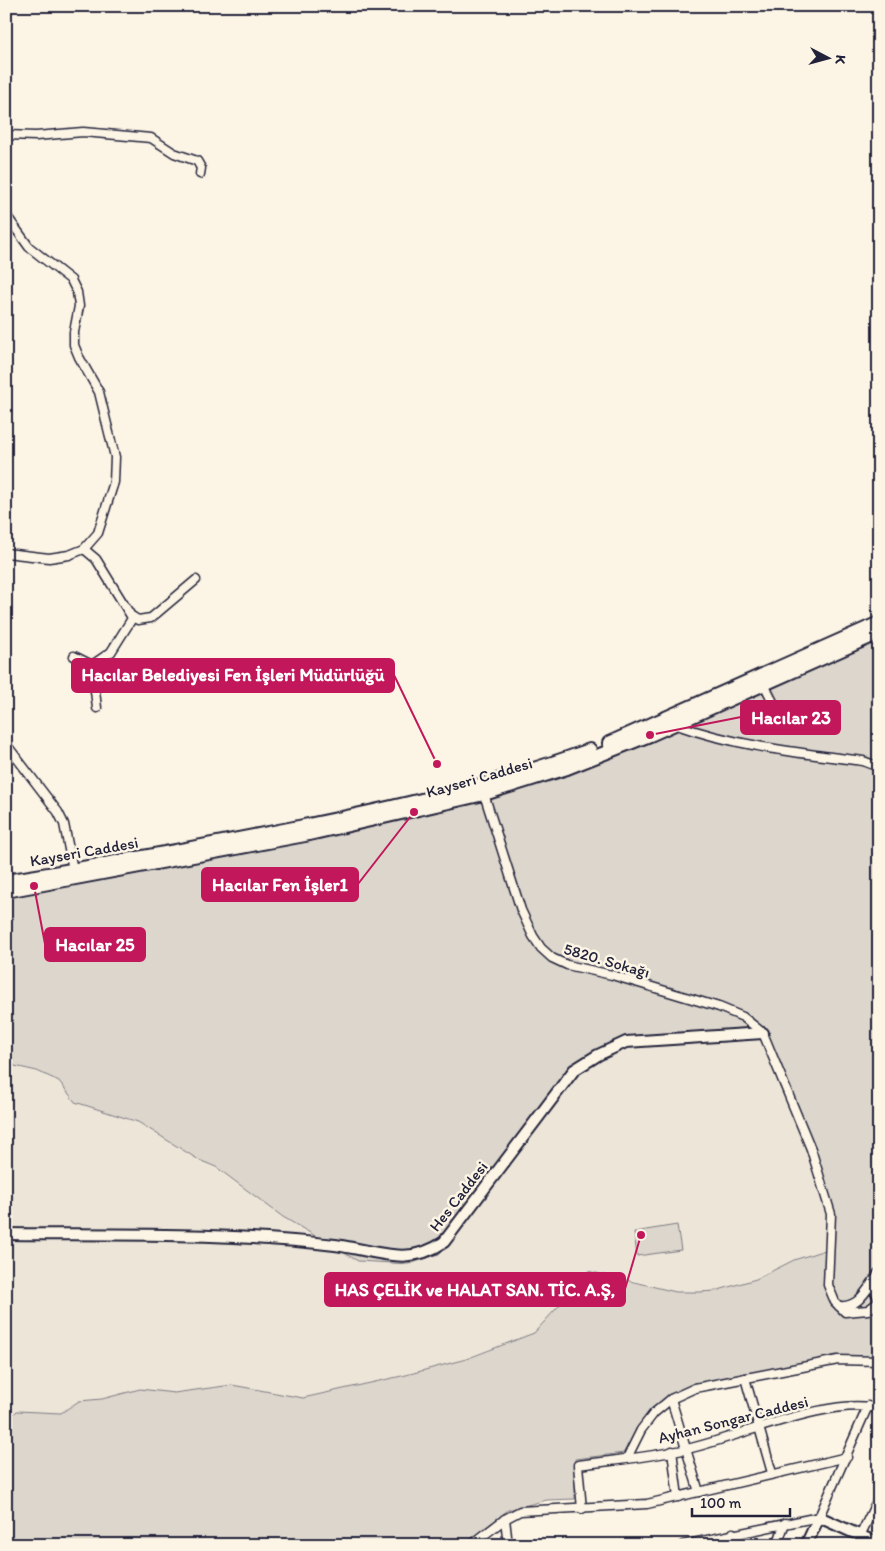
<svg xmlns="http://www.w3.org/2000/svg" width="885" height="1551" font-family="Itim,sans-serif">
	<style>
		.built { fill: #ece5d8 }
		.green { fill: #dcd6cc; stroke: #7f7c84 }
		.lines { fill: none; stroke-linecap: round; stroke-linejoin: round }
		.minor-casing { stroke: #22223b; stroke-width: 11 }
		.tertiary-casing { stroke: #22223b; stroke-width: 14 }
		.primary-casing { stroke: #22223b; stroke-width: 16 }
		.minor { stroke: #fcf5e5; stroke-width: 8 }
		.tertiary { stroke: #fcf5e5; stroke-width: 10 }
		.primary { stroke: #fcf5e5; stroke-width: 12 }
		.labels { text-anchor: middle; stroke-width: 5; stroke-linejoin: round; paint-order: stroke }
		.street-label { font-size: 16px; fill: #22223b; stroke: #fcf5e5 }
		.leader { fill: none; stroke: #c2185b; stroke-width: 2 }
		.callout-dot { fill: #c2185b; stroke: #fcf5e5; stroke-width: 2 }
		.callout { fill: #c2185b; stroke: #c2185b; stroke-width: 2 }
		.callout-label { font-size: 18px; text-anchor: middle; font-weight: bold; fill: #fff }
	</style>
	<rect width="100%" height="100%" fill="#fcf5e5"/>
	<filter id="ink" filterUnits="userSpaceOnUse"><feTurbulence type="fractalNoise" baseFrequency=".02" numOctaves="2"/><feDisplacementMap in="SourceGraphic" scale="10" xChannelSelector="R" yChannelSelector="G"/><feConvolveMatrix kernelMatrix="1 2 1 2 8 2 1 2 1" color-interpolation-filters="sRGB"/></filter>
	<g filter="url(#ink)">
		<polygon class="built" points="757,1038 764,1040 780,1087 800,1132 827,1212 825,1250 794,1260 756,1279 715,1291 700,1292 676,1292 625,1278 588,1271 565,1301 534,1333 447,1365 303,1398 232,1385 174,1393 140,1389 102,1399 79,1401 61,1413 17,1411 6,1421 6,1064 37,1071 60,1081 75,1102 138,1122 199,1160 216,1167 283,1217 358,1261 409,1264 439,1254 468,1220 581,1070 590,1064 625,1046"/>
		<g class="green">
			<polygon points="879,628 879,1357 827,1358 688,1387 668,1397 655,1407 638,1429 624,1453 575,1459 575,1499 547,1500 508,1510 464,1545 6,1545 6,1421 17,1411 61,1413 79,1401 102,1399 140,1389 174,1393 232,1385 303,1398 406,1375 466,1359 534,1333 586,1276 588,1271 676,1292 700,1292 715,1291 756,1279 794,1260 825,1250 827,1212 800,1132 780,1087 764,1041 756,1038 625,1046 581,1070 468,1220 439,1254 409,1264 358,1261 283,1217 216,1167 199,1160 138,1122 75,1102 59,1081 37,1071 6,1064 6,884 281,834 590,754"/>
			<polygon points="677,1225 681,1250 637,1256 634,1232"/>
		</g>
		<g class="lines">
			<defs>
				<g id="minor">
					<polyline points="6,135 36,136 83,132 151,138 174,153 197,161 201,168 200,174"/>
					<polyline points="6,215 29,247 71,280 77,292 79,306 74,332 74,345 79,357 99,392 115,457 114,482 98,533 84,549 69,555 49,558 6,553"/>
					<polyline points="84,549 96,559 131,616 138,620 151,618 196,580"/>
					<polyline points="74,656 92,665"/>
					<polyline points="764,684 773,702"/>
					<polyline points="97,708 92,665 111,652 133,617"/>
					<path d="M674,724c61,22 125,29 189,37l16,6"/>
					<polyline points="6,744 58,812 64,824 73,870"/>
					<polyline points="484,794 521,910 533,936 541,948 552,958 567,965 612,975 719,1007 743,1017 763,1033 811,1149 831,1214 828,1285 835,1302 845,1312 868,1310 879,1302"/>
					<path d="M839,1306c18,2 26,-13 35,-26"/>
					<polyline points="745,1378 772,1473"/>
					<polyline points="671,1399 699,1492"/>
					<polyline points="672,1451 678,1497"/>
					<polyline points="627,1458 641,1430 654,1413 671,1399 695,1388 838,1360 879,1361"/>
					<path d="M582,1509l-4,-44c36,-5 74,-8 109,-16 50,-11 145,-54 192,-40"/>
					<polyline points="505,1519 508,1545"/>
					<polyline points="860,1536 879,1497"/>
					<polyline points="471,1545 505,1519 520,1511 647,1504 847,1457"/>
					<polyline points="683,1545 819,1517 868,1406"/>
					<polyline points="727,1545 733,1533"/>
					<polyline points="777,1545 785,1523"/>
				</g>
				<g id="tertiary">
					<path d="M6,1234c110,1 221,-2 329,11 40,5 72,23 109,-3l130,-172 24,-15 28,-13 137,-9"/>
					<polyline points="879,1274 874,1286 879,1297"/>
					<polyline points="806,1545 819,1517 879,1544"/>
				</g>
				<g id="primary">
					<polyline points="609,743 879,623"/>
					<path d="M6,881c96,-16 192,-34 288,-53 100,-20 200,-43 296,-78"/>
					<polyline points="6,891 305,835 484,794 567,768 650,735 879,633"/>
				</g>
			</defs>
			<use href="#minor" class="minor-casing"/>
			<use href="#tertiary" class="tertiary-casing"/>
			<use href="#primary" class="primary-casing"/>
			<use href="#minor" class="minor"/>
			<use href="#tertiary" class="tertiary"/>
			<use href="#primary" class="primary"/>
		</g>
	</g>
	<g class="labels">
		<g class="street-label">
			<text transform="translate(479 777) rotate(-16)" y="6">Kayseri Caddesi</text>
			<text transform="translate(84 851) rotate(-10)" y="6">Kayseri Caddesi</text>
			<text transform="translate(607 960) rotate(16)" y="6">5820. Sokağı</text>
			<text transform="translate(458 1196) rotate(-52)" y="6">Hes Caddesi</text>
			<text transform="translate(733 1419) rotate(-14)" y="6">Ayhan Songar Caddesi</text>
		</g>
	</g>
	<path class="leader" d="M437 764L394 675M650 735L741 717M414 812L358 884M34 886L45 944M641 1235L625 1289"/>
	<g class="callout-dot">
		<circle cx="437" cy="764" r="5"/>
		<circle cx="650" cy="735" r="5"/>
		<circle cx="414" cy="812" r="5"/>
		<circle cx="34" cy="886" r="5"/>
		<circle cx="641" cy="1235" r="5"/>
	</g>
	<g class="callout">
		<rect x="72" y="659" width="322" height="33" rx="5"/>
		<rect x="741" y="701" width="99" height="33" rx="5"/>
		<rect x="202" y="868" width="156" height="33" rx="5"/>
		<rect x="45" y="928" width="100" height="33" rx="5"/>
		<rect x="325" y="1273" width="300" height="33" rx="5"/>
	</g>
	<g class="callout-label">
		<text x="233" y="681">Hacılar Belediyesi Fen İşleri Müdürlüğü</text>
		<text x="791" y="724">Hacılar 23</text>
		<text x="280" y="891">Hacılar Fen İşler1</text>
		<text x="95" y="951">Hacılar 25</text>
		<text x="475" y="1296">HAS ÇELİK ve HALAT SAN. TİC. A.Ş,</text>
	</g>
	<rect width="885" height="1551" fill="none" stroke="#fcf5e5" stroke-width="25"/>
	<rect x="12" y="12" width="860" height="1526" fill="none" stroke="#22223b" stroke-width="2" filter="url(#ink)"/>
	<g transform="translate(828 58) rotate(96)" stroke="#fcf5e5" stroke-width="4" paint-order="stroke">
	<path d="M0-4L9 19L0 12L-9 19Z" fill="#22223b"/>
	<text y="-8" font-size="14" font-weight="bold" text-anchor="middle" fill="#22223b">K</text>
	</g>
	<path d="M692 1508v8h98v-8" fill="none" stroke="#22223b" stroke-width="2.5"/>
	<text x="700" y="1508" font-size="15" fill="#22223b" stroke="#fcf5e5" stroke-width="4" paint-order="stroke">100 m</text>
</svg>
